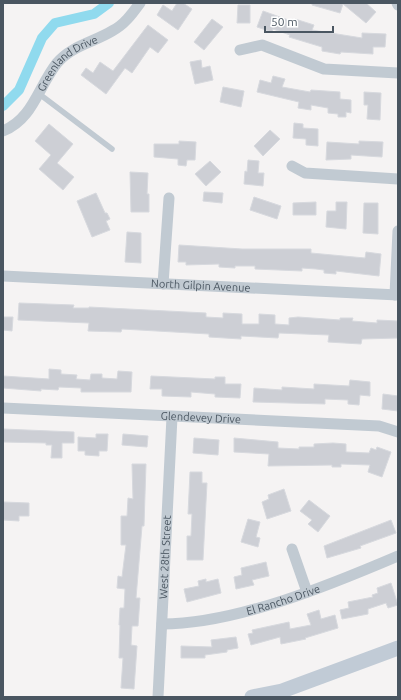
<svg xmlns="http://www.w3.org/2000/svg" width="401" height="700" font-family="Ubuntu,sans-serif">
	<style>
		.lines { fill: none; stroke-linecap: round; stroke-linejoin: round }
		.canal { stroke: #90daee; stroke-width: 10 }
		.building { fill: #cdcfd5; stroke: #d7d9de }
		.lane { stroke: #c1cad2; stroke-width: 5.5 }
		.street { stroke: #c1cad2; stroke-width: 11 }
		.secondary { stroke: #c1cbd6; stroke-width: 15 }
		.labels { text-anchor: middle; stroke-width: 3.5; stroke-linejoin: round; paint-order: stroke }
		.street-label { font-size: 11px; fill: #4a5661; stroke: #fff }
	</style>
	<rect width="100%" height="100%" fill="#f5f3f3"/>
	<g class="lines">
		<polyline class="canal" points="3,106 19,90 42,38 55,23 94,14 109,3"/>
	</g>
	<g class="building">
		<polygon points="177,3 183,3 192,9 178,30 157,15 163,5 172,11"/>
		<polygon points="312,3 366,3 376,12 366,23 343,4 340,13 312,5"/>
		<polygon points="238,5 250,5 250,23 237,23"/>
		<polygon points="263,11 294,22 295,19 314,25 312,30 362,38 362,33 386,34 385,47 373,47 373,54 341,52 340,54 322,51 322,47 289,37 290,35 273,29 272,32 257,27"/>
		<polygon points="212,19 223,27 204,50 194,42"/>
		<polygon points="148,25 168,40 158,53 150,47 132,73 125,68 106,94 81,75 86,68 93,73 100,62 113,71"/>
		<polygon points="201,60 202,68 210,66 213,80 195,84 190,62"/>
		<polygon points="273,76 285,79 282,87 310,92 311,90 340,92 340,99 351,100 351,113 346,112 346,117 338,117 338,114 328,113 328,108 311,105 311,110 298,108 299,102 257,92 260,80 271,83"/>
		<polygon points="223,87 244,91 241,107 220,102"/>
		<polygon points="364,92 381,93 380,120 367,119 368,105 364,105"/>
		<polygon points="294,123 303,124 303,128 318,129 318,146 306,145 306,139 293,138"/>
		<polygon points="49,124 73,144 57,163 74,177 63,190 39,169 51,155 35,141"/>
		<polygon points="270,130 280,139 263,156 254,146"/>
		<polygon points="179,141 196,142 195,160 187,160 186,166 178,165 178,159 154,157 154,144 179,144"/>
		<polygon points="359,141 383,142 382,157 351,155 351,159 326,160 327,142 359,144"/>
		<polygon points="248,160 259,161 258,173 264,173 263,186 244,184 245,171 247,172"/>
		<polygon points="210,161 221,172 206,186 195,174"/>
		<polygon points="130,172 148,173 147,194 149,194 149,212 131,212"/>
		<polygon points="204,192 223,193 222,203 203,201"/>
		<polygon points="96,193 105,213 107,213 110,219 106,221 110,230 92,237 77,201"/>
		<polygon points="254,197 281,206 277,219 250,210"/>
		<polygon points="316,202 316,215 293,215 293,203"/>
		<polygon points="336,202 347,202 346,229 326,227 327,211 336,211"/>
		<polygon points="364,203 378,203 378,234 363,233"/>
		<polygon points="127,232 141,233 141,263 125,262"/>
		<polygon points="179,245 242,249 311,249 311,253 365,258 366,252 381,254 379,276 336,271 336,274 324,273 324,270 316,269 302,268 302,271 255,269 255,266 235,266 235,268 219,267 219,264 186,265 186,262 178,262"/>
		<polygon points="19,303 74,305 73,308 89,308 89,307 206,313 206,317 223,318 223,313 242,314 242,324 259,324 259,314 275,315 275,324 289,325 289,318 298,317 340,320 340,318 353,318 352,321 377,323 377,320 398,321 398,338 362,339 361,344 328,342 329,335 279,333 278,338 241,336 241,339 209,337 209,334 122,329 121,332 88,331 89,323 18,320"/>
		<polygon points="3,317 13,317 12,331 3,330"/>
		<polygon points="49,369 61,370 61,374 77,375 76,379 90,380 91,374 102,374 102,378 117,379 118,371 132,372 131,392 81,392 81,388 59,387 58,390 41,389 41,391 3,388 3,376 49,379"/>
		<polygon points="151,376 215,379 215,377 225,377 225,384 241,384 240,398 215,397 215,394 191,392 191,397 162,396 162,389 150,389"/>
		<polygon points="350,380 370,382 370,396 360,395 359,405 348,404 348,400 325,399 325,404 253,402 254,388 282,390 282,387 314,389 314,384 349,386"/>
		<polygon points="383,394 398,396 398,411 382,409"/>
		<polygon points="3,429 74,432 74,443 62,443 62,458 51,458 52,445 46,445 46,443 3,442"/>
		<polygon points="96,434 108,434 107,451 99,451 99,456 85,455 85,451 78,451 78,437 96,438"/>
		<polygon points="123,434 148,436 147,447 122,445"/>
		<polygon points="194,438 219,440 218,455 193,453"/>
		<polygon points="234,438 278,442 278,448 299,449 299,447 314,447 314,444 333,443 346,444 346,452 369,453 371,448 376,450 377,447 391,452 382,477 368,472 370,465 341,464 341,467 332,467 332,465 268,466 269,454 234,452"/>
		<polygon points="132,464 146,464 144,526 142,526 136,598 140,598 138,626 132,626 131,645 137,646 134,689 121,688 123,658 119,658 120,625 119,625 120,608 124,608 125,589 117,588 118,576 122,577 126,545 121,545 121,516 127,516 128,498 133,499"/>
		<polygon points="190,472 202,472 202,483 207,483 203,560 187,560 187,536 191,536 192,514 188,514"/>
		<polygon points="284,489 291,511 267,519 262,502 269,499 268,495"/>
		<polygon points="309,500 330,516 318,532 308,524 312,520 300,511"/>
		<polygon points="3,502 29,503 29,516 19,516 19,521 3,520"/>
		<polygon points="248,519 260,522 256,537 260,538 258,547 241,542"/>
		<polygon points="391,520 396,533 360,546 361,548 327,558 324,546"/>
		<polygon points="266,562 269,576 252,580 254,585 236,589 234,577 242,575 241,568"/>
		<polygon points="206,579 206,582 218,579 221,593 187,602 184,589 199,586 198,581"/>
		<polygon points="391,583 398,605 388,608 386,603 368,609 368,614 342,619 340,610 349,608 348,602 373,597 372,595 378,593 377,588"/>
		<polygon points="319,610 321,619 335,615 338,628 305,638 306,639 281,644 280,637 251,645 248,634 253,633 252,630 289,622 290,629 311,625 307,614"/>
		<polygon points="236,637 238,648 227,650 227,652 205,655 205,658 181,658 181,646 212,647 211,640"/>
	</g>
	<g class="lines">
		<polyline class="lane" points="38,93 112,149"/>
		<g class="street">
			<polyline points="397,3 398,5"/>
			<polyline points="240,50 262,45 324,69 398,73"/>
			<path id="s1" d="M3,131c30,-12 35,-44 54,-68 14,-17 37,-21 55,-32 12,-6 20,-17 28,-28"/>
			<polyline points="292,166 305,173 398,179"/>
			<path id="s2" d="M3,276l395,19"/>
			<polyline points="163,284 169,198"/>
			<polyline points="395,295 398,231"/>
			<path id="s3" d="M3,408l376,18 19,6"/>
			<polyline points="292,549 307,592"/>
			<path id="s4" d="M162,624c74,0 168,-39 236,-68"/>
			<path id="s5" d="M158,697l14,-280"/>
		</g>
		<polyline class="secondary" points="252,697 282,691 398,648"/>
	</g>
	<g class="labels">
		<g class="street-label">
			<text dy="4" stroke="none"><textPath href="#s1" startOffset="96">Greenland Drive</textPath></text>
			<text dy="4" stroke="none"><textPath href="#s2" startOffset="198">North Gilpin Avenue</textPath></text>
			<text dy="4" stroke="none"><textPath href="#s3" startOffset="198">Glendevey Drive</textPath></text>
			<text dy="4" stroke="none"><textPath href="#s5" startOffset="140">West 28th Street</textPath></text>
			<text dy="4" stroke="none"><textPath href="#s4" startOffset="124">El Rancho Drive</textPath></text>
		</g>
	</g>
	<rect width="401" height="700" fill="none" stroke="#4a5661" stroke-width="8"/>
	<path d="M265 26v6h68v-6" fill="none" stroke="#4a5661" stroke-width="2"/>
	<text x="271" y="26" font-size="12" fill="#4a5661" stroke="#ffffff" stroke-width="3" paint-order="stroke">50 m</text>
</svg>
